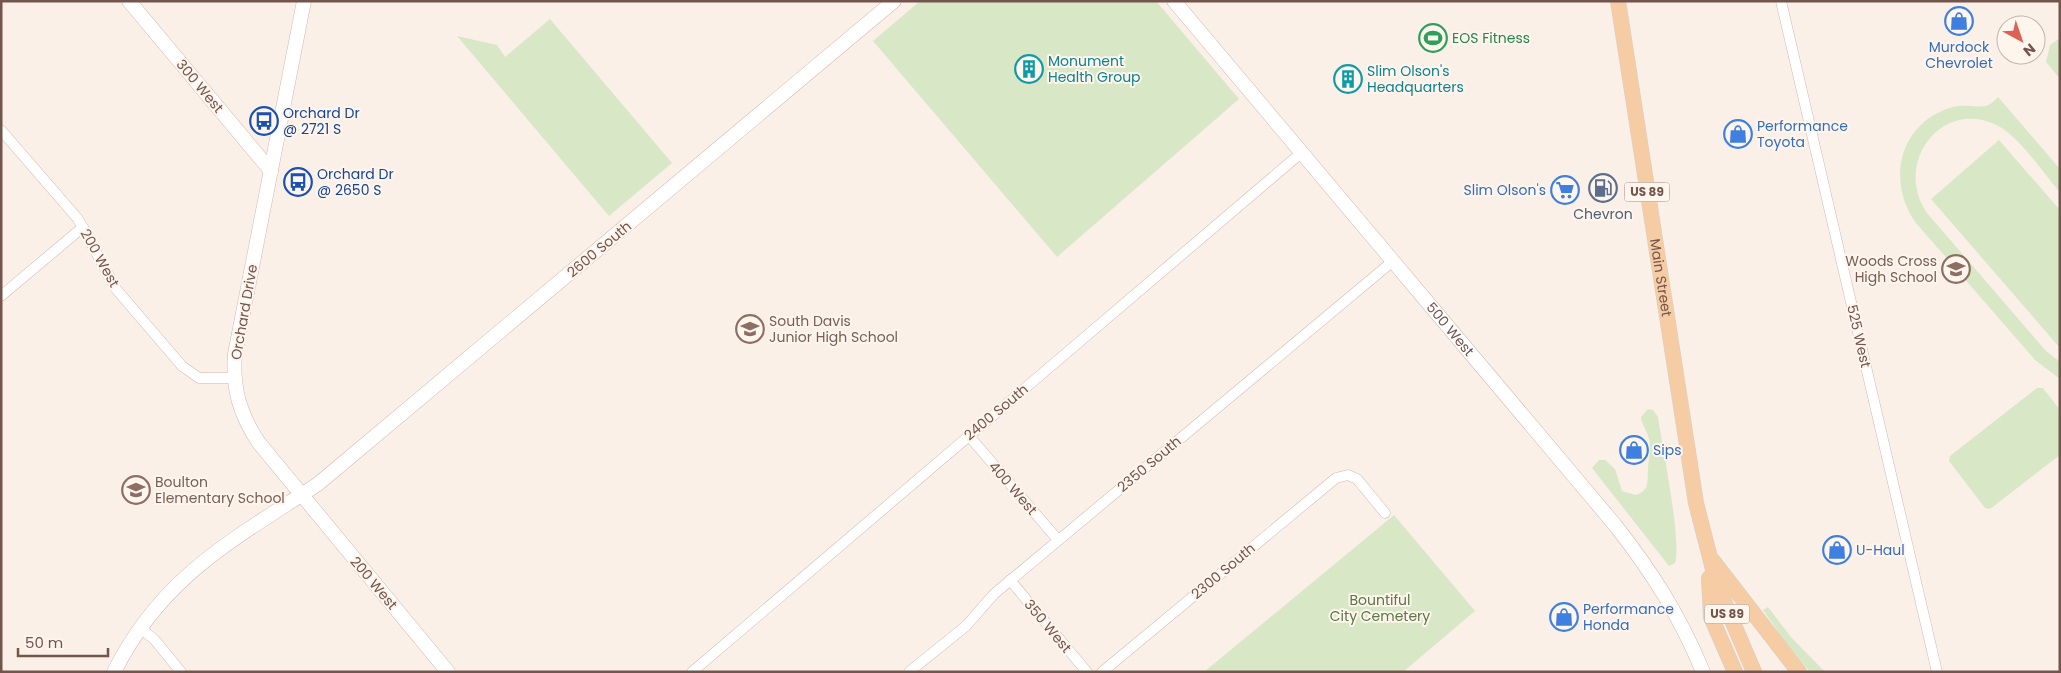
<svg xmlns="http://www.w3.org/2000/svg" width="2061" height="673" font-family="Poppins,sans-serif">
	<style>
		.green { fill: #d8e8c6 }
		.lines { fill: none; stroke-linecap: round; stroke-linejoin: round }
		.street-casing { stroke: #ceb9b0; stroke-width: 11 }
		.secondary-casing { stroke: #d1b9ae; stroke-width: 15 }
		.primary-casing { stroke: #d8cfcd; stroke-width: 16 }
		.street { stroke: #fff; stroke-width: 10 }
		.secondary { stroke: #fff; stroke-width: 14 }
		.primary { stroke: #f5cca3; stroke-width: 15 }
		.labels { text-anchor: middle; stroke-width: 4; stroke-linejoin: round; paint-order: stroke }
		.shield { fill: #fef5ed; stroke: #9d857d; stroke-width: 1 }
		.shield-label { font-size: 12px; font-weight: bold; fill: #73554d }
		.leisure-label { font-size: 14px; fill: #27864d; stroke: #fef5ed; text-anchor: start }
		.shop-label { font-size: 14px; fill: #366cbe; stroke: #fef5ed; text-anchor: start }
		.culture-label { font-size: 14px; fill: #0d838f; stroke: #fef5ed; text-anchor: start }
		.street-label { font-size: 14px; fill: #73554d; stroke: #fef5ed }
		.transit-label { font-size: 14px; fill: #164399; stroke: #fef5ed; text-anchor: start }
		.service-label { font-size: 14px; fill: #4e5e75; stroke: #fef5ed }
		.education-label { font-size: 14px; fill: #785e54; stroke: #fef5ed; text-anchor: start }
		.park-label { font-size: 14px; fill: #5b7845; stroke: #fef5ed }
	</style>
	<rect width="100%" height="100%" fill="#fbf0e7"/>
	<g class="green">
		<polygon points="920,1 1156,1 1239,99 1057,257 873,41"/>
		<polygon points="550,19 672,163 609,216 457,36 497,45 505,57"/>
		<polygon points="2060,38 2060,79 2046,62 2050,45"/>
		<path d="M1998,97l62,72v23c-17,-19 -39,-53 -60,-65 -56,-32 -108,35 -73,86l119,138 14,11v17l-25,-19 -119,-137c-28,-38 -19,-94 28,-113 18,-8 26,-2 42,-4 4,-1 9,-6 12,-9z"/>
		<polygon points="1999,140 2060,210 2060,348 1931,199"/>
		<polygon points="2037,388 2043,388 2060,410 2060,455 1990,509 1985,508 1949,461 1950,456"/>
		<path d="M1648,409l5,1 5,7c4,28 24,125 17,146l-6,3 -77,-98 7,-8h6l10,9 7,22 14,4c14,-5 11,-13 12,-25 0,-11 4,-19 1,-31 -2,-8 -7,-14 -8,-22z"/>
		<polygon points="1394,515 1475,611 1403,672 1204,672"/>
		<polygon points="1768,607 1791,637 1825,672 1810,672 1784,640 1763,610"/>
	</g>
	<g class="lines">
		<defs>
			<g id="street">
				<polyline points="1781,1 1937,672"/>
				<polyline points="1,130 78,219 116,289 182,366 199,378 234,378"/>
				<polyline points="1,296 83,227"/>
				<polyline points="969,436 1058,540"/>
				<polyline points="1010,580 1087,672"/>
				<polyline points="140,628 154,639 181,672"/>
				<polyline points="692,672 1301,153"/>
				<polyline points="909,672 966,626 994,594 1393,261"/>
				<polyline points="1102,672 1336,478 1348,475 1357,479 1385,513"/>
			</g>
			<g id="secondary">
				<polyline points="129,1 271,171"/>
				<path d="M304,1l-69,353c-3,34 5,61 24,89l189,229"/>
				<path id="s1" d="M1174,1l441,524c37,47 65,91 88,147"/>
				<path d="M114,672c48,-96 119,-132 204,-188l576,-483"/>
			</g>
			<g id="primary">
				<path id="s2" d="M1618,1l78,502 21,82 37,87"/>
				<polyline points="1713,561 1799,672"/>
				<polyline points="1709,578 1711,617 1735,672"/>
			</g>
		</defs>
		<use href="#street" class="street-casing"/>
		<use href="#secondary" class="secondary-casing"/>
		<use href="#primary" class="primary-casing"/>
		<use href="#street" class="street"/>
		<use href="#secondary" class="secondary"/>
		<use href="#primary" class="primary"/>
	</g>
	<defs>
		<symbol id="shop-ring" viewBox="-11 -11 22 22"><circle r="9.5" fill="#fef5ed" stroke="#3f7fe0" stroke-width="1.5"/><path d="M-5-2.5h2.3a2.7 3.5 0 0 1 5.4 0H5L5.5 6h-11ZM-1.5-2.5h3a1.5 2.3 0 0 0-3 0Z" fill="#3f7fe0"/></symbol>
		<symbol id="stadium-ring" viewBox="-11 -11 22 22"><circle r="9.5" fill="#fef5ed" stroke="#2e9e5b" stroke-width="1.5"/><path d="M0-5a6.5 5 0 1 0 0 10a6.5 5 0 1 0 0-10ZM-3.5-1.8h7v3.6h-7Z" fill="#2e9e5b"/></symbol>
		<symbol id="building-ring" viewBox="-11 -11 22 22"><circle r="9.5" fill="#fef5ed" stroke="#0f9aa8" stroke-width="1.5"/><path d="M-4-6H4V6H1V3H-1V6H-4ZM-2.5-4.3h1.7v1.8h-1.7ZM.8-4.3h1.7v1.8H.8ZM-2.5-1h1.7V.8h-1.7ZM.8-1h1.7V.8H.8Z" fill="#0f9aa8"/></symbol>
		<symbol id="bus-ring" viewBox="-11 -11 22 22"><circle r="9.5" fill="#fef5ed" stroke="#1a4fb4" stroke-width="1.5"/><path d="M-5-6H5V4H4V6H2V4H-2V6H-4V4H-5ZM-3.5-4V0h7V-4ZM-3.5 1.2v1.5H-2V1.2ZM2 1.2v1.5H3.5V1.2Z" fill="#1a4fb4"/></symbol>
		<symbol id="fuel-ring" viewBox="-11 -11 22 22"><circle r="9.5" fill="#fef5ed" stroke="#5c6f8a" stroke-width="1.5"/><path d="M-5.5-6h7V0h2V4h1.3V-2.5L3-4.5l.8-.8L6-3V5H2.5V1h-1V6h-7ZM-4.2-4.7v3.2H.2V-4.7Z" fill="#5c6f8a"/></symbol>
		<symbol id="supermarket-ring" viewBox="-11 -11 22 22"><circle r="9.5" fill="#fef5ed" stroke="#3f7fe0" stroke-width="1.5"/><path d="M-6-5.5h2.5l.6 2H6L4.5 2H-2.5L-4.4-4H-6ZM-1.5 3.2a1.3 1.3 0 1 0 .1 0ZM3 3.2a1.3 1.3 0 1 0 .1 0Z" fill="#3f7fe0"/></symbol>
		<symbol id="school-ring" viewBox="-11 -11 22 22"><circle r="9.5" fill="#fef5ed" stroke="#8d6e63" stroke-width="1.5"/><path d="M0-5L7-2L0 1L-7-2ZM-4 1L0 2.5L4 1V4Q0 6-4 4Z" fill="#8d6e63"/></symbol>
	</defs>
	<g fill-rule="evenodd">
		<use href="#shop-ring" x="1943" y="5" width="32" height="32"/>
		<use href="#stadium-ring" x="1417" y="22" width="32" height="32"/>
		<use href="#building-ring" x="1013" y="53" width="32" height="32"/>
		<use href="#building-ring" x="1332" y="63" width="32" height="32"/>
		<use href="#bus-ring" x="248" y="105" width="32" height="32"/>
		<use href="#shop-ring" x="1722" y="118" width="32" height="32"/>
		<use href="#bus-ring" x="282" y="166" width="32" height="32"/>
		<use href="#fuel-ring" x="1587" y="172" width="32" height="32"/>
		<use href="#supermarket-ring" x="1549" y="174" width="32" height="32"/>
		<use href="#school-ring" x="1940" y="253" width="32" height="32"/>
		<use href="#school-ring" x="734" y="313" width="32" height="32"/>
		<use href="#shop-ring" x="1618" y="434" width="32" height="32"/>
		<use href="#school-ring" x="120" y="474" width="32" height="32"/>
		<use href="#shop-ring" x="1821" y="534" width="32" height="32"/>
		<use href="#shop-ring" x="1548" y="601" width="32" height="32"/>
	</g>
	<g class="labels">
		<g class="shield">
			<rect x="1624.5" y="182.5" width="45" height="19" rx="4"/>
			<rect x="1704.5" y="604.5" width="45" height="19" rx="4"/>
		</g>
		<g class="shield-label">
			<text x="1647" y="196">US 89</text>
			<text x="1727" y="618">US 89</text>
		</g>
		<g class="leisure-label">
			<text x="1452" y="43">EOS Fitness</text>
		</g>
		<g class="shop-label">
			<text x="1959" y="52" text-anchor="middle">Murdock<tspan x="1959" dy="16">Chevrolet</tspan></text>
			<text x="1757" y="131">Performance<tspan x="1757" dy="16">Toyota</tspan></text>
			<text x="1546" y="195" text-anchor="end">Slim Olson's</text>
			<text x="1653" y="455">Sips</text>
			<text x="1856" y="555">U-Haul</text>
			<text x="1583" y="614">Performance<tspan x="1583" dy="16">Honda</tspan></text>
		</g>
		<g class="culture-label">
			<text x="1048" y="66">Monument<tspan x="1048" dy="16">Health Group</tspan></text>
			<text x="1367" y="76">Slim Olson's<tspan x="1367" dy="16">Headquarters</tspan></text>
		</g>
		<g class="street-label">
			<text transform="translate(200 86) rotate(50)" y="5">300 West</text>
			<text transform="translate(599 249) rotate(-40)" y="5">2600 South</text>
			<text transform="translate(100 258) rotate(61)" y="5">200 West</text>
			<text dy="5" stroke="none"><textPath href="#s2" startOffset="280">Main Street</textPath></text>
			<text transform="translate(244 312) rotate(-80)" y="5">Orchard Drive</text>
			<text dy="5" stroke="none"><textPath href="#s1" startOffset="429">500 West</textPath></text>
			<text transform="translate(1859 336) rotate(77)" y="5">525 West</text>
			<text transform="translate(996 412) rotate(-40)" y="5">2400 South</text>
			<text transform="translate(1149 464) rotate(-40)" y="5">2350 South</text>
			<text transform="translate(1013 488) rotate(49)" y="5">400 West</text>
			<text transform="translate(1223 571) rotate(-40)" y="5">2300 South</text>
			<text transform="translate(374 583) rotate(50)" y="5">200 West</text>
			<text transform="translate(1048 626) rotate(50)" y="5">350 West</text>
		</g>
		<g class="transit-label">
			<text x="283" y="118">Orchard Dr<tspan x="283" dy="16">@ 2721 S</tspan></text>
			<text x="317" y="179">Orchard Dr<tspan x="317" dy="16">@ 2650 S</tspan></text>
		</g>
		<g class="service-label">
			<text x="1603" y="219">Chevron</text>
		</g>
		<g class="education-label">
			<text x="1937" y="266" text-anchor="end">Woods Cross<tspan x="1937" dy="16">High School</tspan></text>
			<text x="769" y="326">South Davis<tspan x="769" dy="16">Junior High School</tspan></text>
			<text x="155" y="487">Boulton<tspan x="155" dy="16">Elementary School</tspan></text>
		</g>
		<g class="park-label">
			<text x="1380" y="605">Bountiful<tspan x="1380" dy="16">City Cemetery</tspan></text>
		</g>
	</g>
	<rect width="2061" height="673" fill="none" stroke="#73554d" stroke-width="5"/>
	<g transform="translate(2021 40) rotate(140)"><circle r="24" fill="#fef5ed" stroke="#c6b5ad"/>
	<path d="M0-4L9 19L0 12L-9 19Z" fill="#dd6154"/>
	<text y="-8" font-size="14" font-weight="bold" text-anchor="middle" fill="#73554d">N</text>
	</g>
	<path d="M18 648v8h90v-8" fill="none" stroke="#73554d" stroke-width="2.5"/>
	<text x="25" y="648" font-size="15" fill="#73554d" stroke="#fef5ed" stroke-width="4" paint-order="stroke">50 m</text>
</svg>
